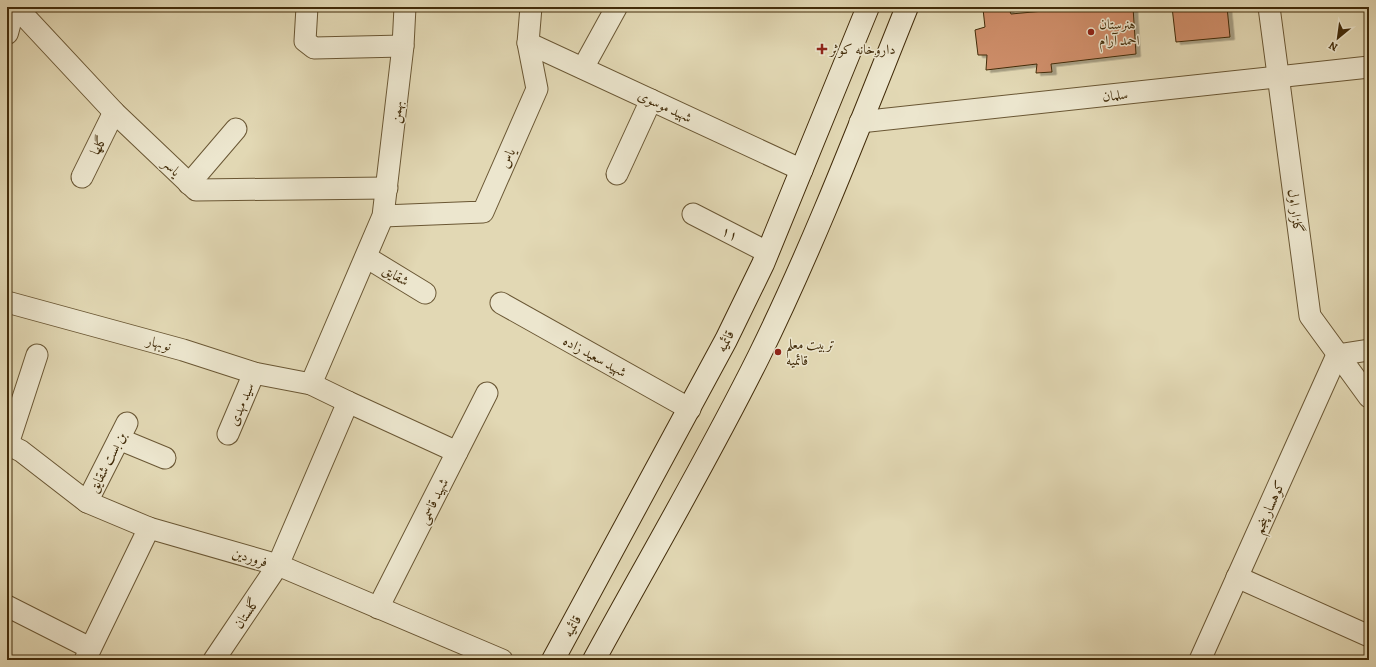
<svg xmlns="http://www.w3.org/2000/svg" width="1376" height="667" font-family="Alegreya,Amiri,serif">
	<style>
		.building { fill: #ce8e6b; stroke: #422c0a; filter: url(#shadow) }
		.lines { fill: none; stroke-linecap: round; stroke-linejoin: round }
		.minor-casing { stroke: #6a5734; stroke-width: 23 }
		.tertiary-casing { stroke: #6a5734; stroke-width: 24 }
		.secondary-casing { stroke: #422c0a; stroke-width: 24 }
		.minor { stroke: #ece6ce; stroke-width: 21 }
		.tertiary { stroke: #ece6ce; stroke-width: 22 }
		.secondary { stroke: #ece6ce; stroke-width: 22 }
		.poi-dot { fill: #8f2418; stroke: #ece6ce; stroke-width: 1.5 }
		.labels { text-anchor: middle; stroke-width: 3; stroke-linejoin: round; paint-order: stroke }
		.poi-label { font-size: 14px; fill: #422c0a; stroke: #ece6ce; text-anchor: start }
		.street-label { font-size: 14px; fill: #422c0a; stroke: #ece6ce }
	</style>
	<defs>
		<filter id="shadow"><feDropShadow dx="4.5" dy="2.5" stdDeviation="0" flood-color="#0004"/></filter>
	</defs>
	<rect width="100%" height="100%" fill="#e2d8b4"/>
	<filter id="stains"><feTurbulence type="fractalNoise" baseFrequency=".005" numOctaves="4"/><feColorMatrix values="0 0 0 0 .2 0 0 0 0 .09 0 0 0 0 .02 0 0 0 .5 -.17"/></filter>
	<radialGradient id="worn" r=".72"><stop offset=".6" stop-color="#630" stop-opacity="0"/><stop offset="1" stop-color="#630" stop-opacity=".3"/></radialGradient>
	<g class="building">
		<polygon points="993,7 1008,7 1011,14 1087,7 1133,7 1136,54 1051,64 1052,72 1036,73 1037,64 986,70 987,55 978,55 975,30 985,27 983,9"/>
		<polygon points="1172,7 1227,7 1230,37 1176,42"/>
	</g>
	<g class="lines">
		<defs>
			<g id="minor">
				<polyline points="16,7 114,112 196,190 387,188"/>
				<polyline points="307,7 305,41 314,48 403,46"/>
				<polyline points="1269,7 1310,316 1369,397"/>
				<polyline points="528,43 802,170"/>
				<polyline points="583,68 616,8"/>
				<polyline points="860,122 1369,67"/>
				<polyline points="617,174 651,100"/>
				<polyline points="82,177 114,112"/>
				<polyline points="189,184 236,129"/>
				<polyline points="693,214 767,252"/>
				<polyline points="383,216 483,212 537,89 528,43 531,7"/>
				<polyline points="366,257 425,293"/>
				<polyline points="7,302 183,350 254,373 311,384"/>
				<polyline points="501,303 690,409"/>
				<polyline points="348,402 457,452"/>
				<polyline points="228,434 254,373"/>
				<polyline points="119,439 165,458"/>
				<polyline points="7,444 21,451 87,502 149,528 278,565 502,660"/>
				<polyline points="8,444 37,355"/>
				<polyline points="87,502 127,423"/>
				<polyline points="1237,577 1369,636"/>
				<polyline points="7,606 90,648"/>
				<polyline points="378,608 487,393"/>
				<polyline points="85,660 149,528"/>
				<polyline points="214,660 278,565 348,402 311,384 383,216 403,46 405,7"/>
				<polyline points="1200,660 1337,355 1369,350"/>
			</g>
			<polyline id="tertiary" points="7,33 14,7"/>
			<g id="secondary">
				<polyline points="553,660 726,340 763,264 868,7"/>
				<path d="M594,660c55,-101 114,-201 165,-304 56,-114 101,-232 148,-349"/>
			</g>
		</defs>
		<use href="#minor" class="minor-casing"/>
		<use href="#tertiary" class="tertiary-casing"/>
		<use href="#secondary" class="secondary-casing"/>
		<use href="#minor" class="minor"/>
		<use href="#tertiary" class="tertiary"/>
		<use href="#secondary" class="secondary"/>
	</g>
	<g class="poi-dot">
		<circle cx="1091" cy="32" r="4"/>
		<path d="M820 43h4v4h4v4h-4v4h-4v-4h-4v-4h4z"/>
		<circle cx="778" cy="352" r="4"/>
	</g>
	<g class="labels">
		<g class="poi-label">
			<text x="1099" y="29">هنرستان<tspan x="1099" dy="16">احمد آرام</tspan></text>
			<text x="830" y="54">داروخانه کوثر</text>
			<text x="786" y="349">تربیت معلم<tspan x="786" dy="16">قائمیه</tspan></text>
		</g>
		<g class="street-label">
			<text transform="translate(1115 95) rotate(-6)" y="5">سلمان</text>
			<text transform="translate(665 106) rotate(25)" y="5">شهید موسوی</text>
			<text transform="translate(396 112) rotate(-83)" y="5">بهمن</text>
			<text transform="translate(98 145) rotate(-63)" y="5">گلها</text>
			<text transform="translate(507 158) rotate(-66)" y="5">یاس</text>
			<text transform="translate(172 167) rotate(44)" y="5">یاسر</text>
			<text transform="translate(1296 211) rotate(82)" y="5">گلزار اول</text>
			<text transform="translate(730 233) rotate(27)" y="5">۱۱</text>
			<text transform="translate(396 275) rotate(31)" y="5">شقایق</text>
			<text transform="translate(725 341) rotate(-63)" y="5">قائمیه</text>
			<text transform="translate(159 343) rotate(15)" y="5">نوبهار</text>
			<text transform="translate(595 356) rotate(29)" y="5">شهید سعید زاده</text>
			<text transform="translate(241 404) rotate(-67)" y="5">سید مهدی</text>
			<text transform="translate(107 462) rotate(-63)" y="5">بن بست شقایق</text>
			<text transform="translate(433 501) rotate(-63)" y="5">شهید قاسمی</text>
			<text transform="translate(1269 507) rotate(-66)" y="5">کوهسار پنجم</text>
			<text transform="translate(250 557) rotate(16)" y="5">فروردین</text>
			<text transform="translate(246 613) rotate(-56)" y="5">گلستان</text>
			<text transform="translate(572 626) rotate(-61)" y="5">قائمیه</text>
		</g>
	</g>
	<rect width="1376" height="667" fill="none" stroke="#e2d8b4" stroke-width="24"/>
	<rect x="8" y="8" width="1360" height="651" fill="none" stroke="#422c0a" stroke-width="2"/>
	<rect x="12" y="12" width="1352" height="643" fill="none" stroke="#422c0a"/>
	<g transform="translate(1338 38) rotate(209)" stroke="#ece6ce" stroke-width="3" paint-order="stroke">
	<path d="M0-3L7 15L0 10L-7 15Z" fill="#422c0a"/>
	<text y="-6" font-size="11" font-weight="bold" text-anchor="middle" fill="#422c0a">N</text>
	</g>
	<rect width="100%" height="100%" filter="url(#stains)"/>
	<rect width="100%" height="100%" fill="url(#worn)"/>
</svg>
